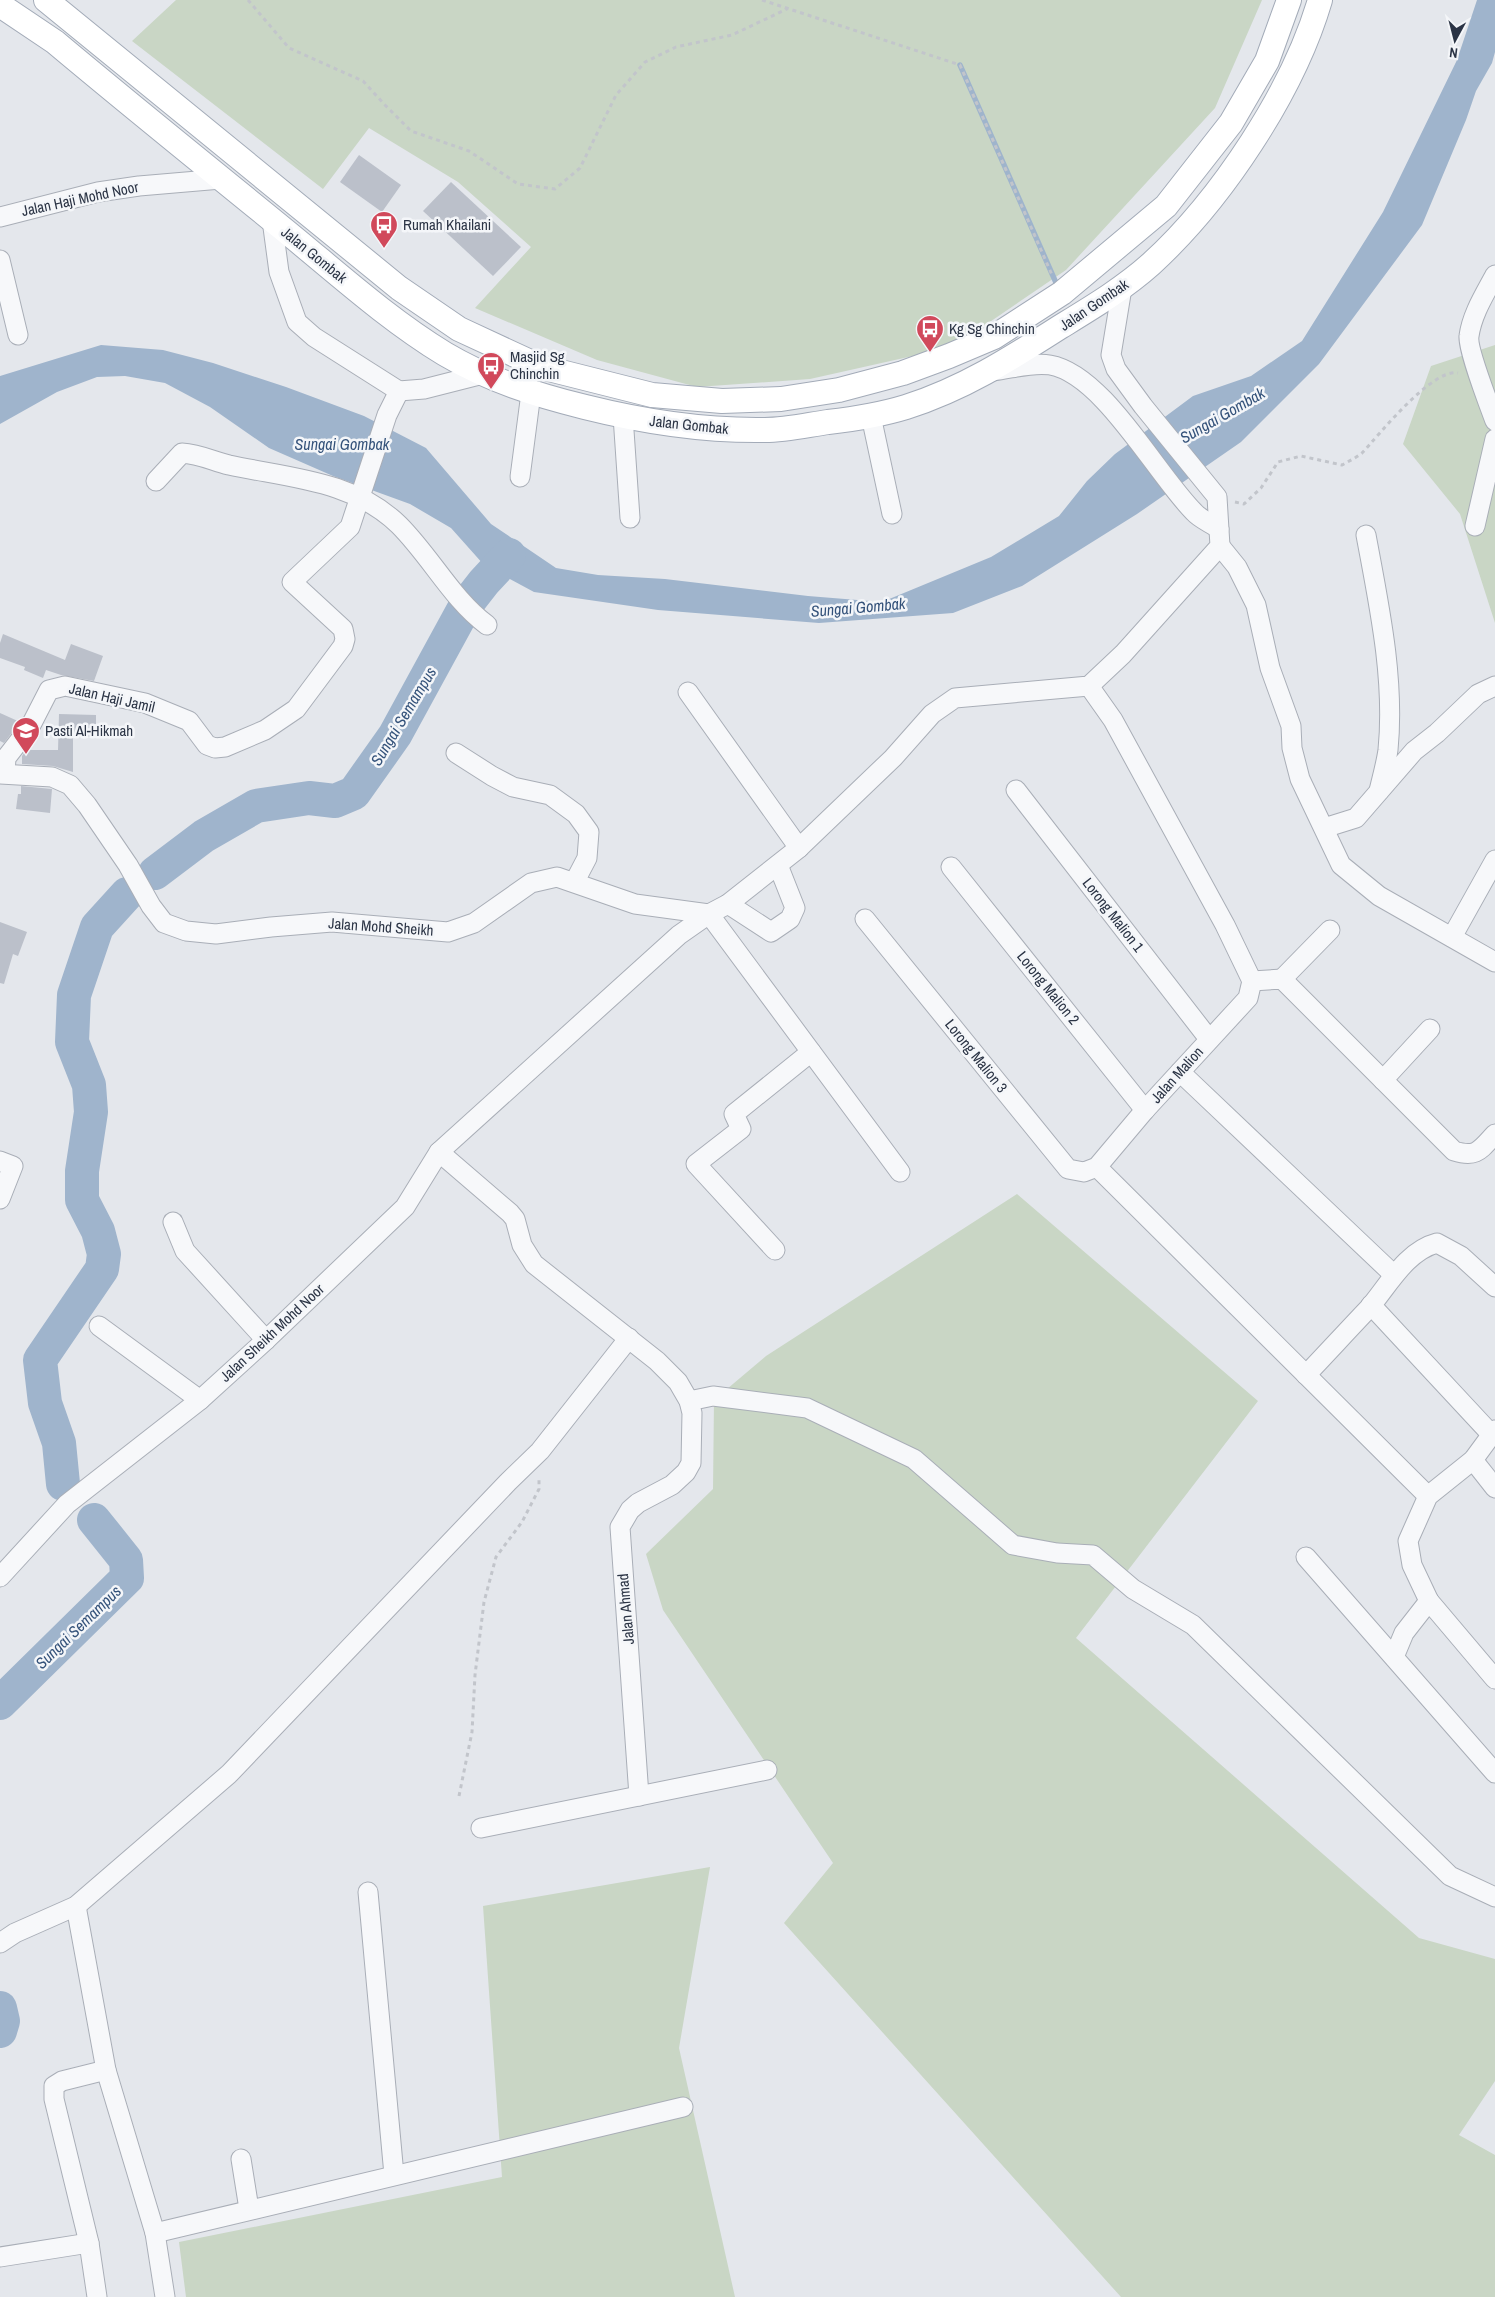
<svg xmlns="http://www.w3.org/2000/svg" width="1495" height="2297" font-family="'Archivo Narrow',sans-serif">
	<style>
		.green { fill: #c9d6c5 }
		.water { fill: #9fb4cc }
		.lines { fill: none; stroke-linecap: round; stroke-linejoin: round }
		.stream { stroke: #9fb4cc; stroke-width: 5.5 }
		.river { stroke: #9fb4cc; stroke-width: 34 }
		.building { fill: #bbc0ca }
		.minor-casing { stroke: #a9aeb7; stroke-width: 21 }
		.major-casing { stroke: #a3abb8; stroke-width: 26 }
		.path { stroke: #c2c5cb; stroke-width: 3; stroke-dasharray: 4 4; stroke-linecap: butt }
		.minor { stroke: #f7f8fa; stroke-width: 19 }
		.major { stroke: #fff; stroke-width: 24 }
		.labels { text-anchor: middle; stroke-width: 5; stroke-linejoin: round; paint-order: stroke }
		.street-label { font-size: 15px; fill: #2b3445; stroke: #f4f6f9 }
		.poi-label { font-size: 15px; fill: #2b3445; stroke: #f4f6f9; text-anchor: start }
		.water-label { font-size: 16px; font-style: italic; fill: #34527a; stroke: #f4f6f9 }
	</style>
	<rect width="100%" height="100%" fill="#e4e7ec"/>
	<g class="green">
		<polygon points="176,0 1262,0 1215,108 1066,270 953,347 810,379 697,387 597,360 475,308 531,247 458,182 369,128 323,189 132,41"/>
		<polygon points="1495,345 1495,623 1460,514 1403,444 1431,366"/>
		<polygon points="1017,1194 1258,1401 1076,1638 1419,1938 1495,1959 1495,2081 1459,2135 1495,2155 1495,2297 1121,2297 784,1923 833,1863 663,1610 646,1554 713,1489 714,1400 766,1356"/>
		<polygon points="710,1867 679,2048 735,2297 186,2297 179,2242 502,2177 483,1906"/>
	</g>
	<polygon class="water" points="1477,0 1495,0 1495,52 1492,63 1476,91 1466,120 1422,225 1319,364 1241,442 1137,514 1022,586 953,613 819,623 658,610 534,592 484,565 451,528 410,504 333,476 269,448 210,407 165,383 125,376 97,377 57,392 0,424 0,376 101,345 163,350 213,363 286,387 364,416 426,448 491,524 556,568 598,575 665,579 808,596 882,602 991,557 1059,516 1087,481 1115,454 1193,396 1251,376 1302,341 1383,212 1457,60"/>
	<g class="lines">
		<polyline class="stream" points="960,65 1057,285"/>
		<g class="river">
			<polyline points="155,873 204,836 256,806 309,798 335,801 354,793 395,735 466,605 484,582 509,555"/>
			<polyline points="63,1484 59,1443 45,1403 40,1360 102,1269 104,1254 98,1231 82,1200 82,1171 91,1112 89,1085 72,1042 74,995 97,927 127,894"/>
			<polyline points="0,1703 127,1578 126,1560 94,1520"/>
			<polyline points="0,2008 3,2021 0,2031"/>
		</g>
	</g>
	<g class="building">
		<polygon points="359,155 401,185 382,212 340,182"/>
		<polygon points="451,182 521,247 493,276 423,211"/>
		<polygon points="3,634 65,660 71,644 103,656 94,681 61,675 46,670 43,678 24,670 25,667 0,658 0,643"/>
		<polygon points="0,713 20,722 4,743 0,741"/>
		<polygon points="59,714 96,715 96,737 73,736 73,772 53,766 22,764 22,756 26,750 58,750"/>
		<polygon points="21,786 52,789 50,813 16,809 18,794 21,794"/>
		<polygon points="0,922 27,932 18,956 13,954 4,984 0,983"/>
	</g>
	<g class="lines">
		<defs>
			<g id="minor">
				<polyline points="0,217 98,192 139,186 221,179"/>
				<polyline points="272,220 279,272 297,322 314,337 399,391 424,389 483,374"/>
				<polyline points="0,260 18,335"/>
				<path d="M1495,275c-10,19 -23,39 -26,61 -2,12 20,69 26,85"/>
				<path d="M993,371c18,-2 39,-9 57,-6 53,9 106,109 144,147 6,7 17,11 25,17"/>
				<polyline points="623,416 630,518"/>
				<polyline points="871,416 892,514"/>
				<polyline points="520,477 531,393"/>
				<path d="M156,481l26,-28c17,1 31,8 47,12 60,13 124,15 170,60 32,32 53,74 88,100"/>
				<polyline points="1475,526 1495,439"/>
				<path d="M1366,535c13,70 29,144 22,215 -2,14 -6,28 -9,41"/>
				<polyline points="1220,546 1237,567 1256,605 1270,668 1291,726 1292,748 1300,779 1341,865 1379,896 1495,962"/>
				<polyline points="1089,686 1113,720 1225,925 1252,981"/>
				<polyline points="688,692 799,848"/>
				<polyline points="456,753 492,776 513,787 550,795 576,814 589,832 587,858 575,881"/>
				<polyline points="5,773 6,758 30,727 49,690 65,686 145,703 189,721 207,745 215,748 225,747 265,730 296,709 343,646 345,639 343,629 292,582 350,527 387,415 399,391"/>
				<polyline points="0,774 52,777 70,785 87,805 128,865 151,906 164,923 186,931 216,934 271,927 332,922 448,932 474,923 531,883 557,877 635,904 709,914 900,1172"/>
				<polyline points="1016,790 1209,1039"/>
				<polyline points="1324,828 1356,818 1414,751 1437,733 1478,694 1495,686"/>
				<polyline points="951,867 1145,1110"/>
				<polyline points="728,904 771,932 790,919 795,908 778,865"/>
				<polyline points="865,919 1068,1169 1084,1172 1097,1167 1145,1110 1248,998 1252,981"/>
				<polyline points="1452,937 1495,860"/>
				<polyline points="1282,979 1330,930"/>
				<path d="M1252,981l30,-2 172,172c23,7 26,-1 41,-17"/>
				<polyline points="1180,1072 1393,1274"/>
				<polyline points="1383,1080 1430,1029"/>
				<polyline points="439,1152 510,1213 515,1219 522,1245 534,1264 657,1361 678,1382 689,1401 692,1413 691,1463 686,1472 672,1485 638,1503 630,1510 620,1527 639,1796"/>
				<polyline points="0,1161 13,1166 0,1199"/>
				<polyline points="1097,1167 1428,1496"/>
				<polyline points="173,1222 185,1251 266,1340"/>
				<polyline points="775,1250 696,1164 741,1129 734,1114 811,1052"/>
				<polyline points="1371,1305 1491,1434"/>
				<polyline points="99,1326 200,1400"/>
				<path d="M1306,1375c21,-22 42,-45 63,-67 19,-22 37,-57 68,-65l24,13 34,31"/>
				<polyline points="689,1401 713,1396 807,1408 914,1459 1013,1545 1057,1553 1093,1555 1133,1589 1193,1625 1450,1876 1495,1897"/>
				<polyline points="1473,1460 1495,1488"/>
				<polyline points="1306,1557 1495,1773"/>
				<polyline points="0,1577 67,1504 200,1400 266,1340 405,1207 439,1152 679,935 709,914 728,904 799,848 893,758 932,714 955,698 1089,686 1123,654 1220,546 1217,497 1143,406 1116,369 1111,355 1122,288"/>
				<polyline points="1429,1601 1412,1565 1408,1541 1428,1496 1473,1460 1495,1430"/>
				<polyline points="1394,1657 1404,1633 1429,1601 1495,1679"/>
				<polyline points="481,1828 767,1770"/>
				<polyline points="368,1892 394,2175"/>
				<polyline points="76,1906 106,2070 155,2233 165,2297"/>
				<polyline points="0,1943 15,1933 76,1906 229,1774 508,1482 540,1451 629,1338"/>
				<polyline points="241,2159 249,2209"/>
				<polyline points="155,2233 683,2107"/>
				<polyline points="0,2257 89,2243"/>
				<polyline points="97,2297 89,2243 54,2099 54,2086 62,2081 106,2070"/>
			</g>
			<g id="major">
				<polyline points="46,0 399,288 459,329 541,367 652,395 722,401 781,399 839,390 903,373 949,356 994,337 1062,293 1166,206 1231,123 1267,61 1289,0"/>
				<path d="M0,5l55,37c75,63 151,124 227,186 53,43 104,90 163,126 44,26 91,41 140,53 60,15 119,24 180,23 21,0 42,-5 63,-8 26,-3 52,-7 78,-15 57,-18 104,-48 154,-80 31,-19 63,-38 91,-63 70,-64 142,-172 169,-264"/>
			</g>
		</defs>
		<use href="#minor" class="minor-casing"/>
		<use href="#major" class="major-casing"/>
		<g class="path">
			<polyline points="248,0 289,48 363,81 385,105 411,131 469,151 518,184 555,189 580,168 616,95 645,62 676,47 732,35 787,9"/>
			<polyline points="762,0 960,65 1052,275"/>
			<path d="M1235,502l9,2 17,-16 17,-26 23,-6 41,9c7,-4 14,-7 20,-12 17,-18 70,-85 96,-80"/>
			<polyline points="459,1796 472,1732 475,1675 484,1602 496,1557 522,1522 539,1489 539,1477"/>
		</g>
		<use href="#minor" class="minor"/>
		<use href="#major" class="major"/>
	</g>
	<defs>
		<symbol id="bus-pin" viewBox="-11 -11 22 30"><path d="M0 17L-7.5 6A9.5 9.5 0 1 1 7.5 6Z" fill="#d1495b" stroke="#f4f6f9"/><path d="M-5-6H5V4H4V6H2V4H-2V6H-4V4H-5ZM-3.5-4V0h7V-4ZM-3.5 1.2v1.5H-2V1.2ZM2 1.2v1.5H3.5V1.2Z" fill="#fff"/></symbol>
		<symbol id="school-pin" viewBox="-11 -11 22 30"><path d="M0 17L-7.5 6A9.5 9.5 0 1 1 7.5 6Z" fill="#d1495b" stroke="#f4f6f9"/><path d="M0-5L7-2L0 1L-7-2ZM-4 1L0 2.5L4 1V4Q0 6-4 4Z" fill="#fff"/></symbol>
	</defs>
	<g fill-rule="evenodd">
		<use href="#bus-pin" x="368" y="209" width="32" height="43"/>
		<use href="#bus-pin" x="914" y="313" width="32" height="43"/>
		<use href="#bus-pin" x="475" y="350" width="32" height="43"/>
		<use href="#school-pin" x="10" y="715" width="32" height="43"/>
	</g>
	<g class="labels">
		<g class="street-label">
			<text transform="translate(80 199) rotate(-12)" y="5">Jalan Haji Mohd Noor</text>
			<text transform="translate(314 255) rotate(39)" y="5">Jalan Gombak</text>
			<text transform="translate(1094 305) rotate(-34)" y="5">Jalan Gombak</text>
			<text transform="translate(689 425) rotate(6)" y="5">Jalan Gombak</text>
			<text transform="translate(112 698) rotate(13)" y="5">Jalan Haji Jamil</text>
			<text transform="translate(1113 915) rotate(52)" y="5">Lorong Malion 1</text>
			<text transform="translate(381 927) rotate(4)" y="5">Jalan Mohd Sheikh</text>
			<text transform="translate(1048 988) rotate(51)" y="5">Lorong Malion 2</text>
			<text transform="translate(976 1056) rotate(51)" y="5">Lorong Malion 3</text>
			<text transform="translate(1177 1075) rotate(-48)" y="5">Jalan Malion</text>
			<text transform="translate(272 1333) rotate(-43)" y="5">Jalan Sheikh Mohd Noor</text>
			<text transform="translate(626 1609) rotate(-95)" y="5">Jalan Ahmad</text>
		</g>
		<g class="poi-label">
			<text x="403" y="230">Rumah Khailani</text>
			<text x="949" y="334">Kg Sg Chinchin</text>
			<text x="510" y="362">Masjid Sg<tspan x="510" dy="17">Chinchin</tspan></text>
			<text x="45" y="736">Pasti Al-Hikmah</text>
		</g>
		<g class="water-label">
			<text transform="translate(1222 415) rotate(-30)" y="6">Sungai Gombak</text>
			<text x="342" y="450">Sungai Gombak</text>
			<text transform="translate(858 607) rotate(-5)" y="6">Sungai Gombak</text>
			<text transform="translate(403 716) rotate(-59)" y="6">Sungai Semampus</text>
			<text transform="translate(78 1627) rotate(-44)" y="6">Sungai Semampus</text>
		</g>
	</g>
	<g transform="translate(1455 40) rotate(187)" stroke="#f4f6f9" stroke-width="4" paint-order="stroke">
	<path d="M0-4L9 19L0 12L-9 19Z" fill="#2b3445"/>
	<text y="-8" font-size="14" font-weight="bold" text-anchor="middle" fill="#2b3445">N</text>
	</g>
</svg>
